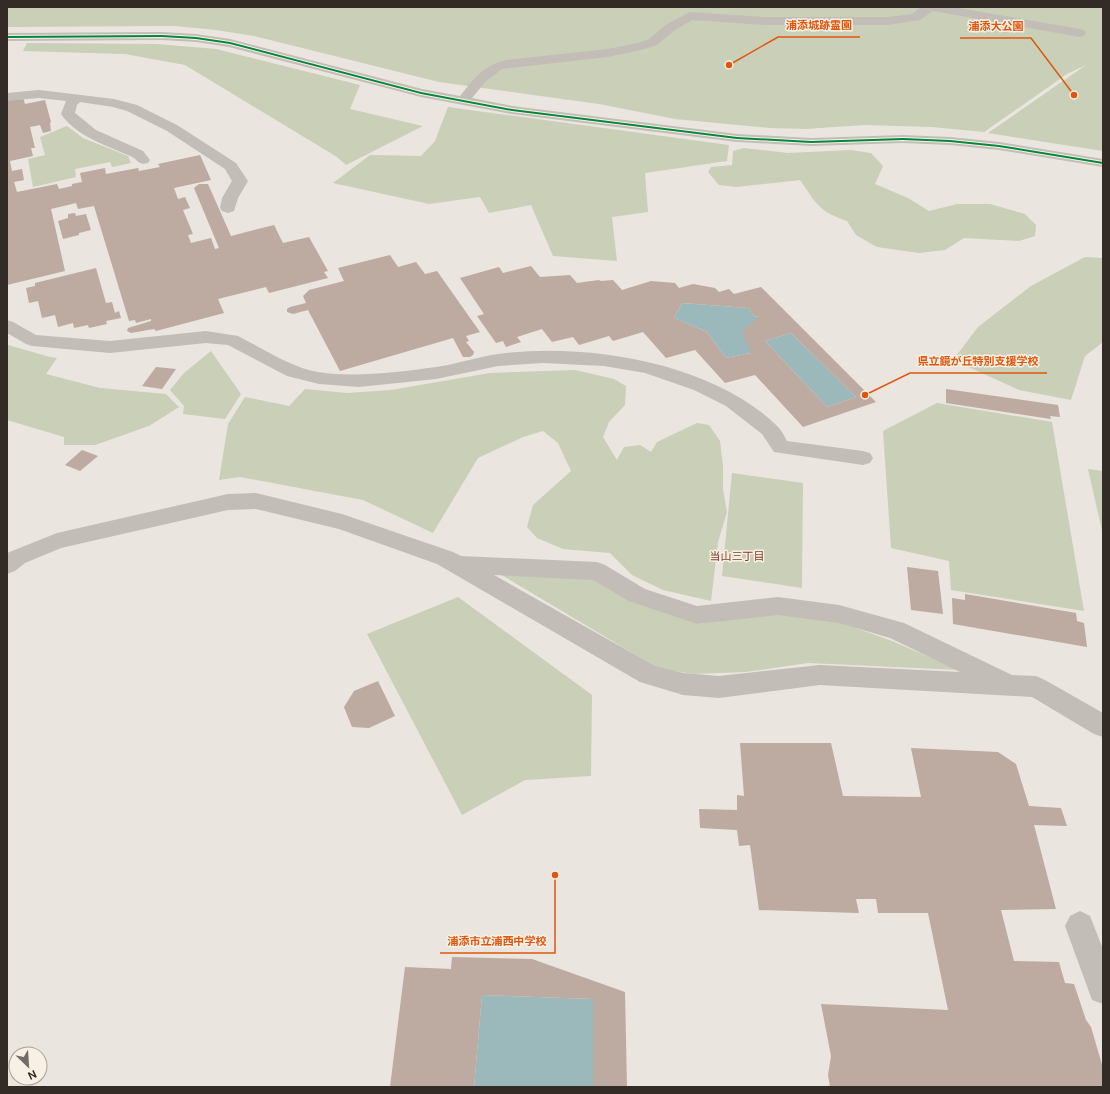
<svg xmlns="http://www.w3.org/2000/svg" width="1110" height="1094" font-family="'DM Sans','Noto Sans JP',sans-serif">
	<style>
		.green { fill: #cacfb8 }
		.water { fill: #9bb9ba }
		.building { fill: #bdaaa0; fill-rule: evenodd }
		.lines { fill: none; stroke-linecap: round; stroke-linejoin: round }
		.minor { fill: #c3bdb7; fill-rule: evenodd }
		.cycleway-casing { stroke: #f8f0e4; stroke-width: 2 }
		.cycleway { fill: #00873e; fill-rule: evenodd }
		.labels { text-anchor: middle; stroke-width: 3; stroke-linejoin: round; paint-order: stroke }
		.neighbourhood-label { font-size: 11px; fill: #7e3e23; stroke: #f8f0e4 }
		.leader { fill: none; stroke: #df570d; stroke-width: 1.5 }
		.callout-dot { fill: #df570d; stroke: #f8f0e4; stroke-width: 1.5 }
		.callout-label { font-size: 11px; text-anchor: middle; font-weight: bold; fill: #df570d; stroke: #f8f0e4; stroke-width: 3; stroke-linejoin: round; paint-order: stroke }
	</style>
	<rect width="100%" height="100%" fill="#eae5de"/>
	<g class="green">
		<polygon points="7,7 1103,7 1103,151 988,133 1086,65 1067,74 984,132 932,127 865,125 805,129 770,128 675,119 599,104 439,82 254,36 216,30 175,26 7,27"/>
		<polygon points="27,43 157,44 216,49 360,85 350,109 423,126 346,165 337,157 185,65 125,54 23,51"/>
		<polygon points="448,107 729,145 727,161 645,173 648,212 612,217 617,261 553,256 531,205 489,213 480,197 429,204 333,183 370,155 421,156 435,141"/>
		<polygon points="67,126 83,138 128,156 131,163 112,167 110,162 75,169 76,177 33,187 28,159 45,155 40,137"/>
		<path d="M744,148l44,5 63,-3 20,3 12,13 -8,18 33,14 21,13 28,-7h33l35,10 11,11 -1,11 -16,5 -55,-3 -19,12 -26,3 -42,-6 -21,-12 -9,-14c-29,-10 -30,-17 -47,-41l-64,7 -17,-2 -11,-13 3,-5 21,-2 1,-14z"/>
		<polygon points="1085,257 1103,258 1103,342 1085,356 1071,400 1019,390 953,360 978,327 1031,286"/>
		<polygon points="8,345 50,357 57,358 46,374 100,388 166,394 179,407 149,426 95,445 64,445 64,437 7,420 7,346"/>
		<polygon points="211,351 241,394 225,419 183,414 184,406 170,390 184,373"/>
		<polygon points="575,370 614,379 626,386 625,405 609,422 603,437 617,460 624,447 640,445 651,452 657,442 697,423 709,425 720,441 723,467 723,489 727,512 718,542 711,601 663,590 632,575 610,553 563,549 537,538 527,527 533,505 571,471 558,443 543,431 523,437 478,458 433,533 363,500 240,477 219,480 228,424 245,397 289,406 305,389 347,393 391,390 490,373"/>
		<polygon points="937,403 1052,422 1084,611 951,590 949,561 891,548 883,431"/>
		<polygon points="1088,469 1103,471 1103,535"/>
		<polygon points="732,473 803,483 802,588 722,576"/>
		<polygon points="500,574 592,579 698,624 778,612 825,617 892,641 959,670 808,663 746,672 694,674 659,669"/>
		<polygon points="458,597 592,695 591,776 525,780 462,815 367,634"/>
	</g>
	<g class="water">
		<polygon points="682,303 748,308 754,316 759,317 751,353 726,358 707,332 674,318"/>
		<polygon points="791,333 856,397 827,407 765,341"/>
		<polygon points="482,995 593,999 593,1087 474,1087"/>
	</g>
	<g class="building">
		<polygon points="23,97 25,104 45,100 51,122 50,123 51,131 43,133 40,125 30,127 35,148 31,148 33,156 10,161 12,171 22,169 24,180 14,182 17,192 57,184 59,189 72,186 72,184 82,182 80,173 105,168 106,174 138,168 139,171 160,167 158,164 200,155 211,180 174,188 178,199 185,197 190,208 183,210 193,234 188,235 191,243 211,238 215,249 219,248 194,188 199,184 208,184 231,236 274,225 283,243 309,237 328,271 324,272 328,278 269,293 266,287 218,299 224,313 156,331 154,329 131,333 127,331 128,328 151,321 151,319 136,323 135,320 129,321 94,206 78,209 76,203 51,209 65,271 7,285 7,100"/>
		<polygon points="75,213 76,216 86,214 91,230 79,233 79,235 63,239 58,221 68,218 68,214"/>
		<polygon points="390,255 398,267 416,262 425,274 437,271 480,332 466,336 469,341 466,342 474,352 473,355 470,357 463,357 453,338 340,371 308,310 293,314 287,312 287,309 290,307 306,303 303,296 309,290 344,281 338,268"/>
		<path d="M531,266l9,11 30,-2 7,8 22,-3 2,1 12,-1 9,10 29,-9 24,2 4,5 14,-4 22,4 4,4 10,-3 5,5 27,-7 115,115 -73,25 -48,-52 -30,8 -30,-33 -29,8 -23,-26 -30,9 -4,-5 -30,9 -6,-8 -21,5 -10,-13 -25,8 4,5 -15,5 -3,-6 -7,2 -19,-27 7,-2 -24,-36 39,-11 4,6zM682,303l66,5 6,8 5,1 -17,14 9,22 -25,5 -19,-26 -33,-14zM791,333l65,64 -29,10 -62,-66z"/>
		<polygon points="96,268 106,303 112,302 115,313 119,311 121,318 106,321 107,324 89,328 88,325 74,328 73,323 58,327 55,315 42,318 38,301 29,303 26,288 35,286 35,283"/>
		<polygon points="156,367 176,369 162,389 142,386"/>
		<polygon points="946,389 1058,405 1060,417 1050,416 1051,419 946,403"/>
		<polygon points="82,450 98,456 80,471 65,465"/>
		<polygon points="907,567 938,571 943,614 911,610"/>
		<polygon points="965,594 1076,613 1077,621 1084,623 1087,647 953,624 952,598 965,600"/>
		<polygon points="378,681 395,716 369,728 352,727 344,707 354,691"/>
		<polygon points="740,743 831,743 843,796 921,797 911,748 998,752 1016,764 1029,806 1061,808 1067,826 1034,825 1056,909 1001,910 1014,961 1059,962 1065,983 1074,984 1086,1020 1091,1027 1103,1068 1103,1087 830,1087 828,1075 831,1056 821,1004 948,1010 928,913 878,913 876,899 856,899 859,913 759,910 750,845 739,846 737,830 700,828 699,809 737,810 737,795 744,796"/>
		<polygon points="452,957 532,959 625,992 627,1087 593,1087 593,999 482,995 474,1087 390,1087 405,967 451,969"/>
	</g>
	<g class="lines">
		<g class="minor">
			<path d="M921,7h32l127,22 4,1 2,3 -2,3 -4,1 -147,-26 -13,9 -32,5h-124l-72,-5 -17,10 -18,15 -12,4 -37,8 -106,12 -16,12 -14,17 40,8 225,28 74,4 92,-3 47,2 49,5 104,17v8l-104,-17 -49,-5 -47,-2 -92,3 -74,-4 -225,-28 -91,-17 -192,-50 -33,-5 -34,-2 -155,1v-8l155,-1 34,2 34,5 192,50 38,7c15,-18 22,-30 46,-36l102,-11 30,-6 11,-4 18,-15 23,-12 74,5h124l24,-3z"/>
			<path d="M39,90l75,9 23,6 40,20 59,38 12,18 -10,17 -4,13 -6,2 -6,-2 -2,-3 2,-10 10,-17 -7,-12 -58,-38 -40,-20 -14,-4 -33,-5 -3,3 -2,8 21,17 47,21 7,9 -2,3c-10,3 -10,-4 -18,-7 -24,-11 -53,-19 -69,-42l5,-13 -27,-3 -32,3v-8z"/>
			<path d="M7,320l6,2 23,13 74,6 96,-10 32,5c26,13 52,31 80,36 37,6 81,0 118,-5 21,-3 41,-10 62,-13 86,-12 212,8 277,70 5,4 9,11 12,17l76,10 7,2 3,5 -3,5 -7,2 -89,-13 -12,-18 -36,-28 -32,-16 -49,-17 -41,-7 -61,-3 -45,3 -62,13 -77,8 -40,-3 -32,-8 -59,-31 -22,-2 -96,10 -78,-7 -6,-2 -19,-11z"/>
			<path d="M256,493l86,21 111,38 8,4 136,6 8,3 40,24 52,17 81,-9 61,8 65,18 108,52 24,1 9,4 58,33v24l-9,-3 -62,-37 -212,-12 -101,13 -36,-3 -43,-13 -203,-118 -98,-35 -83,-20 -28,1 -167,38 -36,15 -10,8 -8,3v-21l50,-20 171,-39zM494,575l99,5 36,21 68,23 81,-9 61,8 51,15 70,34 -140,-7 -101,11 -36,-3 -28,-7z"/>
			<polygon points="1080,911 1090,916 1103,949 1103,1004 1092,1000 1065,926 1070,916"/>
		</g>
		<defs>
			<polygon id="cycleway" points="162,35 196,37 230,42 421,92 512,109 737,137 811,141 903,138 950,140 999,145 1103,162 1103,164 999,147 950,142 903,140 811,143 737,139 512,111 421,94 230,44 196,39 162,37 7,38 7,36"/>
		</defs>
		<use href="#cycleway" class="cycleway-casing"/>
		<use href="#cycleway" class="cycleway"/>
	</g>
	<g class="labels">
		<g class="neighbourhood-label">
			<text x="737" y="560">当山三丁目</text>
		</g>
	</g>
	<path class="leader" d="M729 65L778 37H860M1074 95L1031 38H960M865 395L910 373H1047M555 875L555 953H440"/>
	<g class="callout-dot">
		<circle cx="729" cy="65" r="4"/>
		<circle cx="1074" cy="95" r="4"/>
		<circle cx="865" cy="395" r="4"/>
		<circle cx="555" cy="875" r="4"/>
	</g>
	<g class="callout-label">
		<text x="819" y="29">浦添城跡霊園</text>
		<text x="996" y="30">浦添大公園</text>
		<text x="978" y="365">県立鏡が丘特別支援学校</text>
		<text x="497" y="945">浦添市立浦西中学校</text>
	</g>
	<rect width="1110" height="1094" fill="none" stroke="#332b26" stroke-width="16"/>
	<g transform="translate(28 1066) rotate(155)"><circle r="19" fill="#f8f0e4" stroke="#a9a198"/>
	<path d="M0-3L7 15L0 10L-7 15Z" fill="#736c66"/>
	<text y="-6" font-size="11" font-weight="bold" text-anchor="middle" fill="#332b26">N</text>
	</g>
</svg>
